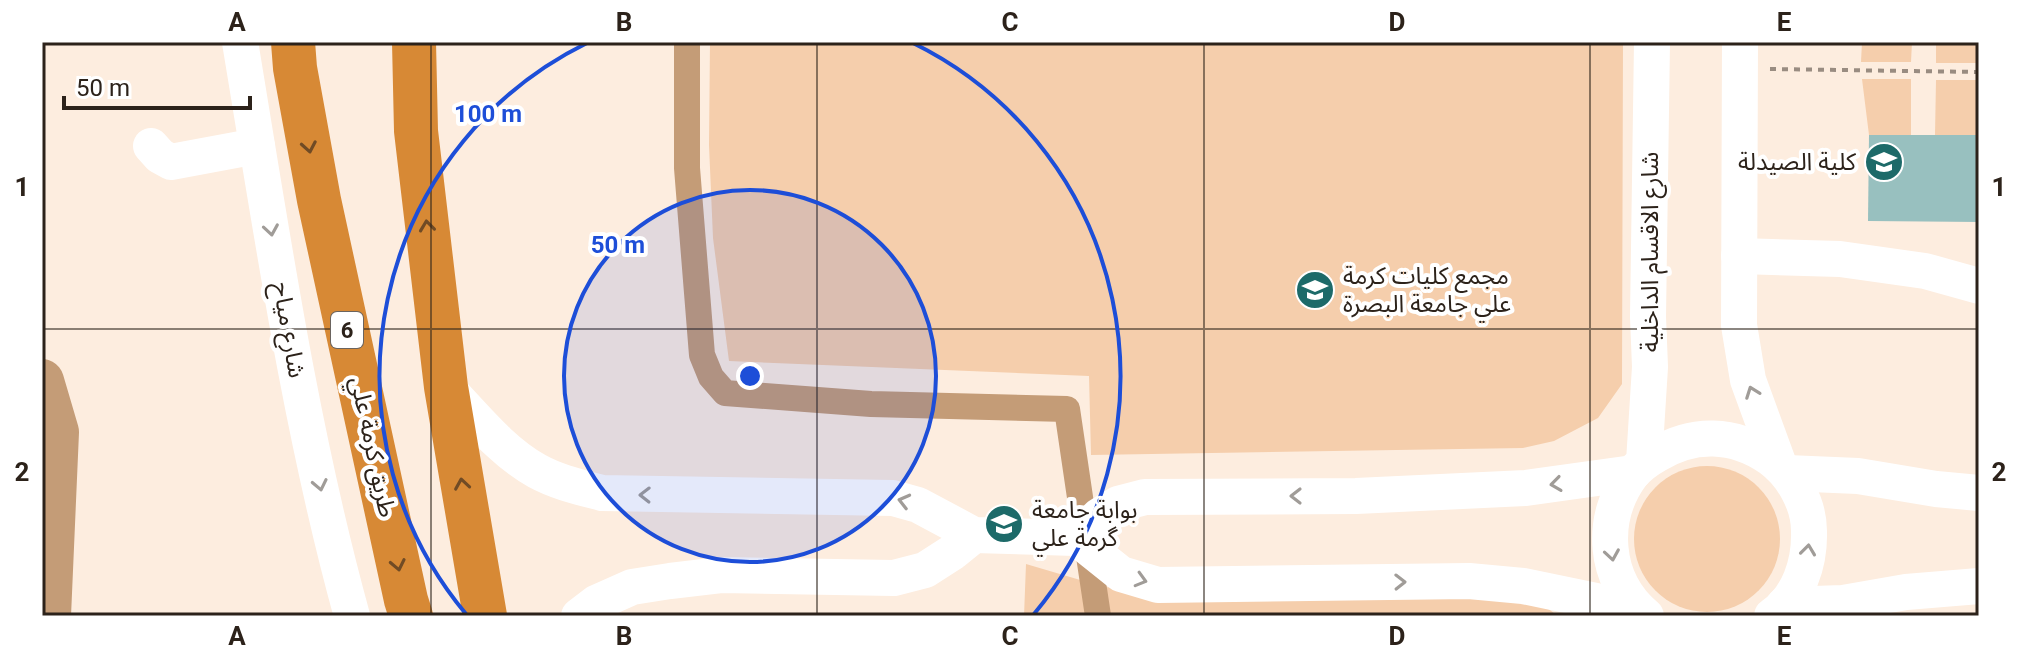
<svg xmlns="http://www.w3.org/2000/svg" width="2021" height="658" font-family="Roboto,'Noto Sans Arabic',sans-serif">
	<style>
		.green { fill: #f5ceac }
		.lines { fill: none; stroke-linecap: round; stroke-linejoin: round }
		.canal { stroke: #c49c77; stroke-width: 26 }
		.river { stroke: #c49c77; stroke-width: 44 }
		.building { fill: #98c0bf }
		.path { stroke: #998c81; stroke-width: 4; stroke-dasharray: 6 6; stroke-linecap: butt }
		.minor { stroke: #fff; stroke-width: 36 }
		.highway { stroke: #d78935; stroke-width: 44 }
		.oneway { stroke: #704b25 }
		.oneway2 { stroke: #a09c98 }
		.grid { fill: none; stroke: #2c221a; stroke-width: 2; stroke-opacity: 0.55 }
		.ring { fill: none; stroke: #1d4ed8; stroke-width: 4 }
		.labels { text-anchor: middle; stroke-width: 8; stroke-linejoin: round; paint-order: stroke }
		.shield { fill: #fff; stroke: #6b645f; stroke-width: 2 }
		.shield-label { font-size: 22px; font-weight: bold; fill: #2c221a }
		.poi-label { font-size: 24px; fill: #2c221a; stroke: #fff; text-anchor: start }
		.street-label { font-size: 24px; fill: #2c221a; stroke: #fff }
		.centre { fill: #1d4ed8; stroke: #fff; stroke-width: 4 }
		.ring-label { font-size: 24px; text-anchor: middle; font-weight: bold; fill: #1d4ed8; stroke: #fff; stroke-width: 8; stroke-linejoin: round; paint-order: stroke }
		.neatline { fill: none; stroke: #2c221a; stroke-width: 3 }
		.grid-label { font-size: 26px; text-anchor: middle; font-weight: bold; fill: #2c221a }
	</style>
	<rect width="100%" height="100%" fill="#fdeddf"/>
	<g class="green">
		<polygon points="710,42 1623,42 1622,384 1598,418 1554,441 1523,448 1091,455 1089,376 729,361 713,238 709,145"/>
		<polygon points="1862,42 1912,42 1911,62 1861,62"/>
		<rect x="1936" y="42" width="43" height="21"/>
		<polygon points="1862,79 1911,79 1911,135 1869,135"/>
		<polygon points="1936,80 1979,80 1979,135 1935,135"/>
		<circle cx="1707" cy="539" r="73"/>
		<polygon points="1026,564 1104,587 1253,598 1461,596 1536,600 1558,616 1024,616"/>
	</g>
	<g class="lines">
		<g class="canal">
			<polyline points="687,42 687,168 702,355 711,377 725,393 871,404 1067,409 1081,504"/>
			<polyline points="1089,556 1098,616"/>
		</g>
		<polyline class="river" points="42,381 57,432 49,616"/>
	</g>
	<polygon class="building" points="1869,135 1979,135 1979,222 1868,221"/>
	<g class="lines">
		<polyline class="path" points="1770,69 1979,72"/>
		<g class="minor">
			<path d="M240,42c32,192 60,386 112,574"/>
			<polyline points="1740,42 1739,325 1748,380 1779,465"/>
			<polyline points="151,146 160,156 171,162 257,146"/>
			<polyline points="1739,256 1840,259 1925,271 1979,286"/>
			<path d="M446,387c28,29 55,64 91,84 20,11 42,16 65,22l291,5 25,7 56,30 102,3 45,36 37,11 311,-4 54,5 116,24"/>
			<polyline points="1644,462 1650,367 1648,317 1652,42"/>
			<polyline points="1787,473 1858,476 1936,489 1979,493"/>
			<polyline points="1076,538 1099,516 1118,504 1145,497 1356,496 1526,488 1633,473"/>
			<polyline points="1784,605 1843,603 1906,592 1979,586"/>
			<polyline points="579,616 596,603 632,587 670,581 721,575 894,578 925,570 953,552 974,535"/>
			<path d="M1646,616c-43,-36 -47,-98 -14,-142 7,-8 15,-14 24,-19 37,-23 78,-22 114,3 22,16 39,45 39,73 1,32 -10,66 -37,85"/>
		</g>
		<g class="highway">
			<polyline points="293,42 295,68 319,200 406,600 411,616"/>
			<polyline points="414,42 416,131 446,387 485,616"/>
		</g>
	</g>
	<defs><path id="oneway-chevron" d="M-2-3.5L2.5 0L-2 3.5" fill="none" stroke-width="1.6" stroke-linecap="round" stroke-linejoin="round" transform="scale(2)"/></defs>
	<g class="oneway">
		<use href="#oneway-chevron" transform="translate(309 147) rotate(80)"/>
		<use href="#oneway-chevron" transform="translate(427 226) rotate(-97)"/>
		<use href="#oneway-chevron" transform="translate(462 484) rotate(-99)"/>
		<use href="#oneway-chevron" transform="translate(398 565) rotate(78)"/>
	</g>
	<g class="oneway2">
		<use href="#oneway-chevron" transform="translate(271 230) rotate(81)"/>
		<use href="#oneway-chevron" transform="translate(1752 392) rotate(-110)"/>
		<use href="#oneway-chevron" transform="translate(1556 484) rotate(172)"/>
		<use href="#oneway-chevron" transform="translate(320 485) rotate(78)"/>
		<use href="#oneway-chevron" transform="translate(645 495) rotate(-179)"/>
		<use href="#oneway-chevron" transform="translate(1296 496) rotate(180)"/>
		<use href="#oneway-chevron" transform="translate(904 501) rotate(-166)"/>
		<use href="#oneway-chevron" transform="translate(1808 550) rotate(-83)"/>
		<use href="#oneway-chevron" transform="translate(1612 555) rotate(81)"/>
		<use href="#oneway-chevron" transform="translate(1141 580) rotate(16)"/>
		<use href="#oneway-chevron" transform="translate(1400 582) rotate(-1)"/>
	</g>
	<path class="grid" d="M431,42v574M817,42v574M1204,42v574M1590,42v574M42,329h1937"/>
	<circle cx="750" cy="376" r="186" fill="#1d4ed8" fill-opacity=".12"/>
	<g class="ring">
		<circle cx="750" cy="376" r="186"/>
		<path d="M466 614A371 371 0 0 1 587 43M913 43A371 371 0 0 1 1034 614"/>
	</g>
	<defs>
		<symbol id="university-disc" viewBox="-11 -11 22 22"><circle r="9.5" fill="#1d6a69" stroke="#fff"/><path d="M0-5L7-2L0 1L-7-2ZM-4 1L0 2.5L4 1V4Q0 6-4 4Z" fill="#fff"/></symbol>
	</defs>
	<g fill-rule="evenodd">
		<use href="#university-disc" x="1862" y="140" width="44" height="44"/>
		<use href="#university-disc" x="1293" y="268" width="44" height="44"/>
		<use href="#university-disc" x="982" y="502" width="44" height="44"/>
	</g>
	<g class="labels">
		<rect class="shield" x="331" y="312" width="32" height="36" rx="6"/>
		<g class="shield-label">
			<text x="347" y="338">6</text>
		</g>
		<g class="poi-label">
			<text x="1856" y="170" text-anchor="end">كلية الصيدلة</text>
			<text x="1343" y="284">مجمع كليات كرمة<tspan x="1343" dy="28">علي جامعة البصرة</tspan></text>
			<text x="1032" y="518">بوابة جامعة<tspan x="1032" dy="28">گرمة علي</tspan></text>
		</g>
		<g class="street-label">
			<text transform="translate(1650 252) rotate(-90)" y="8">شارع الاقسام الداخلية</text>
			<text transform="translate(289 330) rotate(80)" y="8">شارع مياح</text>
			<text transform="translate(373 447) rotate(78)" y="8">طريق كرمة علي</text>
		</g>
	</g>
	<circle cx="750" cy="376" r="12" class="centre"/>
	<g class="ring-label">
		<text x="488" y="122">100 m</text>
		<text x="618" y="253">50 m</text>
	</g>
	<rect width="2021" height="658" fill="none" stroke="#ffffff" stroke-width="88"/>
	<path d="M64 96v12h186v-12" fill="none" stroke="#2c221a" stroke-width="4"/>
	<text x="76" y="96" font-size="24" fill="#2c221a" stroke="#ffffff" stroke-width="6" paint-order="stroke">50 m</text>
	<rect x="44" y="44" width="1933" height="570" class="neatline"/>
	<g class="grid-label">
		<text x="237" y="31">A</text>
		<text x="624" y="31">B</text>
		<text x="1010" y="31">C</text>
		<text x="1397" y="31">D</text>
		<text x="1784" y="31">E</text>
		<text x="22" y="196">1</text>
		<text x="1999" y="196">1</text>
		<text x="22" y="481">2</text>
		<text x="1999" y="481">2</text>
		<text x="237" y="645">A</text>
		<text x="624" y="645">B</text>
		<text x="1010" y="645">C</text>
		<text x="1397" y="645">D</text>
		<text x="1784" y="645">E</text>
	</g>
</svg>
